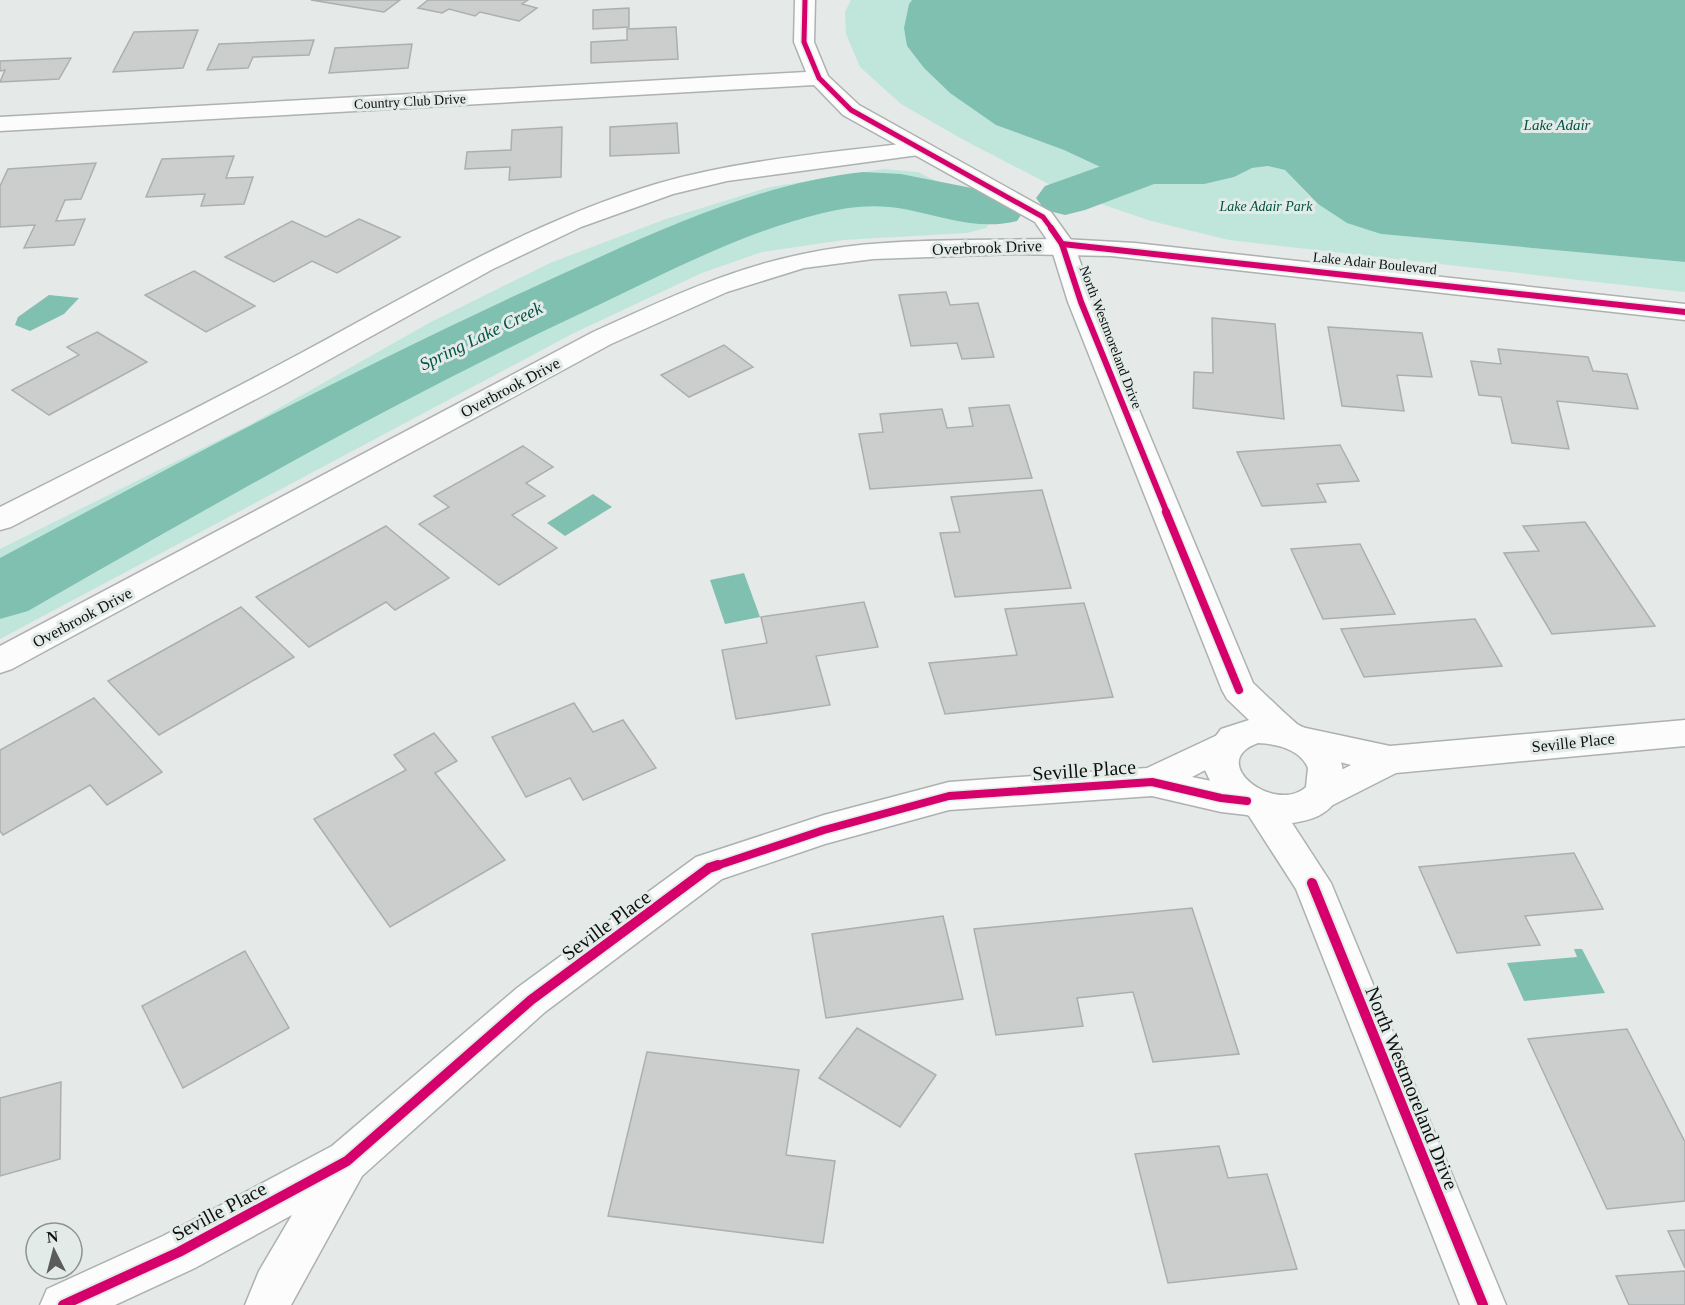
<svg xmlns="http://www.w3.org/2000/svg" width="1685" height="1305" font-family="'Times New Roman',serif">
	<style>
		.green { fill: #c0e6db }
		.water { fill: #80c0b0 }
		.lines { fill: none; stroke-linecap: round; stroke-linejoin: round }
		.river { fill: #80c0b0; fill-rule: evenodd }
		.building { fill: #cbcecd; stroke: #acafae; stroke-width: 1.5 }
		.minor-casing { stroke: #adb1af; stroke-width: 3 }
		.tertiary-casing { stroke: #adb1af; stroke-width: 3 }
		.minor { fill: #fbfcfb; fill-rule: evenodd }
		.tertiary { fill: #fbfcfb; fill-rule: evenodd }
		.cycleway-far3-casing { stroke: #e3ebe8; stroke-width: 8 }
		.cycleway-far2-casing { stroke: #e3ebe8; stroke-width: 9 }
		.cycleway-far1-casing { stroke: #e3ebe8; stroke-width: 11 }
		.cycleway-casing { stroke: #e3ebe8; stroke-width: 14 }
		.cycleway-far3 { stroke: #d6006c; stroke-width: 5 }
		.cycleway-far2 { stroke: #d6006c; stroke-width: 6 }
		.cycleway-far1 { stroke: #d6006c; stroke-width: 8 }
		.cycleway { stroke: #d6006c; stroke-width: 10 }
		.labels { text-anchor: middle; stroke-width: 6; stroke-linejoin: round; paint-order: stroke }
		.far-street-label { font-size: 14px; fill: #0d100f; stroke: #e3ebe8 }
		.far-park-label { font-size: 14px; font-style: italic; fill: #005242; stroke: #e3ebe8 }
		.far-water-label { font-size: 15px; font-style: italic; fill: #035344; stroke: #e3ebe8 }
		.street-label { font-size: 16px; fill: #0d100f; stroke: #e3ebe8 }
		.water-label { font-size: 18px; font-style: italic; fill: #035344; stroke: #e3ebe8 }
		.near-street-label { font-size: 20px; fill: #0d100f; stroke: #e3ebe8 }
	</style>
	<rect width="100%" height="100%" fill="#e5e9e7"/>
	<g class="green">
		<polygon points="851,0 912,0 909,4 907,46 924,68 950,93 1122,177 1234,177 1252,168 1268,166 1285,170 1317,204 1381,234 1685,262 1685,292 1229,240 1151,221 1060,190 962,139 901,104 860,67 846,34 845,12"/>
		<polygon points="884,169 918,172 986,206 994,218 986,228 967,233 844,240 762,252 702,273 574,333 0,639 0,549 249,425 429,323 550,263 663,220 770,187"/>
	</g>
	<g class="water">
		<polygon points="912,0 1685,0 1685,262 1381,234 1347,223 1318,204 1285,170 1268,166 1252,168 1234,177 1204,184 1154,184 1122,177 1064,150 996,125 950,93 924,68 907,46 904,28 909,4"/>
		<polygon points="49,295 79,298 64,314 30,331 15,325 18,317"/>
		<polygon points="593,494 612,507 565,536 547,523"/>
		<polygon points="744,573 760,617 725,624 710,580"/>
		<polygon points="1574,949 1582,949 1605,993 1524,1001 1507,963 1577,957"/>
	</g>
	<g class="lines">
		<g class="river">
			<polygon points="1228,121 1247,125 1255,137 1247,149 1085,210 1065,215 1045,210 1036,198 1045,186"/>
			<path d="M863,172l38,2 116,23 8,12 -8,12c-39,10 -75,-5 -113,-12 -27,-5 -54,-3 -81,4 -83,20 -161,62 -237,98 -192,90 -375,195 -558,300l-28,8v-61c181,-97 362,-193 549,-278 100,-45 204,-96 314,-108z"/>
		</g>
	</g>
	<g class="building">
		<polygon points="311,0 400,0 384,12"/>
		<polygon points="428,0 528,0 522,4 537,8 519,21 480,12 475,16 449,9 442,13 418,8"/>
		<polygon points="629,8 629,27 593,29 593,10"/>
		<polygon points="676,27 678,59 591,63 591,42 627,40 627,29"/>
		<polygon points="198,30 183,68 113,72 134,32"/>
		<polygon points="314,40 309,55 253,57 248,68 207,70 219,44"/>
		<polygon points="412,44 408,68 329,73 335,48"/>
		<polygon points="71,58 59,79 0,82 5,70 0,71 0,61"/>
		<polygon points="677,123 679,153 610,156 610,127"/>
		<polygon points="562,127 561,177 509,180 510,167 465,169 467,152 511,150 512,130"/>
		<polygon points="234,156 226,178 253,177 244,204 201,206 205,194 146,197 162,159"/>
		<polygon points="96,163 81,199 65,200 56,221 85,219 74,245 24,248 35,225 0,227 0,186 8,169"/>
		<polygon points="359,219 400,237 337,273 312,261 274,282 225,257 292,221 326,237"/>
		<polygon points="194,271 255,306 206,332 145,295"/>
		<polygon points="946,292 950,305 978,303 994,357 962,359 957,343 911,346 899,295"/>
		<polygon points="1212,318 1275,324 1284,419 1193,408 1194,372 1213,373"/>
		<polygon points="1328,327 1422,333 1432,377 1397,375 1404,411 1342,406"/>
		<polygon points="97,332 147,362 49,415 12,390 79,355 67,347"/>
		<polygon points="724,345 753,367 689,397 661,375"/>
		<polygon points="1498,349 1588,357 1593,371 1627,374 1638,409 1557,401 1569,449 1512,443 1501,397 1479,395 1471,361 1501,364"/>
		<polygon points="1009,405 1032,478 870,489 859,434 883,432 880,414 942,409 947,428 973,426 969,408"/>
		<polygon points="1340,445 1359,481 1317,484 1326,502 1262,506 1237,452"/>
		<polygon points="523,446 553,467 526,483 545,496 512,515 557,548 499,585 419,524 449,507 434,496"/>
		<polygon points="1042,490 1071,588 955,597 940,533 960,532 951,497"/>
		<polygon points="1585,522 1655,626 1552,634 1504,553 1539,551 1523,526"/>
		<polygon points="386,526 449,578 395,610 386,602 309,647 256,597"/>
		<polygon points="1360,544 1395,614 1323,619 1291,549"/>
		<polygon points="864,602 878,647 816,656 830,705 736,719 722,650 767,643 761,617"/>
		<polygon points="1084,603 1113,697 945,714 929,663 1017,655 1005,609"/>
		<polygon points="241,607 294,657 159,735 108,681"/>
		<polygon points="1475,619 1502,666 1364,677 1341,629"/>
		<polygon points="94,698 162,772 107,805 90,785 3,835 0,831 0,750"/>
		<polygon points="574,703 593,732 623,720 656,768 583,800 570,778 526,797 492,737"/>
		<polygon points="434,733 457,761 435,773 505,860 390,927 314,819 406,770 394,755"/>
		<polygon points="1574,853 1603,909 1525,916 1540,945 1457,953 1419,867"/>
		<polygon points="1192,908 1239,1054 1153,1062 1133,992 1077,998 1083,1026 996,1035 974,929"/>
		<polygon points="943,916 963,999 826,1018 812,934"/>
		<polygon points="245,951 289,1028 183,1088 142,1006"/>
		<polygon points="857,1028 936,1075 900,1127 819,1078"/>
		<polygon points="1627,1029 1685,1142 1685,1201 1607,1209 1528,1039"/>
		<polygon points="647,1052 799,1070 786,1155 835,1161 823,1243 608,1216"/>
		<polygon points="61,1082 60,1159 0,1176 0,1098"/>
		<polygon points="1219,1146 1228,1178 1267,1174 1297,1269 1168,1283 1135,1154"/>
		<polygon points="1685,1230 1685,1268 1668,1231"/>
		<polygon points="1685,1271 1685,1305 1629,1305 1616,1276"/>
	</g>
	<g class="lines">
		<defs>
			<g id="minor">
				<path d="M918,142l8,2 3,5 -3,5 -199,27 -54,13 -92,33 -88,42 -210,116 -272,142 -11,3v-23c101,-51 203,-101 303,-155 115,-62 227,-130 353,-168 85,-25 174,-31 262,-42z"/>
				<path d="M967,240l96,-1 72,4 550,61v16l-574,-64 -96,-2 -142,5 -69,9 -77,24 -116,52 -599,325 -12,4v-27l593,-314c68,-31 136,-63 210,-78 54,-12 109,-13 164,-14z"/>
				<polygon points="1685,720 1685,746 1396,773 1319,812 1306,808 1301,798 1306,788 1351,765 1289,749 1284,740 1289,731 1301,727 1390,746"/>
				<polygon points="1226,731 1238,735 1243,744 1238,753 1192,777 1260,791 1265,801 1260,811 1247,815 1221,812 1152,796 949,810 825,844 722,879 545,1012 362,1176 291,1305 245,1305 259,1271 292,1215 195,1268 115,1305 40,1305 47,1289 163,1236 332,1146 517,988 696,857 824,815 949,782 1147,768"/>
			</g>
			<path id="tertiary" d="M795,0h20l-1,42 14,34 31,29 192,107 23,32 20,58 159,381c15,14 29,28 44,41 6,4 14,6 21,10 22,13 32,39 20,63 -10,18 -26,23 -46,26l39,60 175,422h-46l-164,-416 -47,-73 -21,-11 -13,-14 -12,-25 2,-15 16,-22 28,-9 -22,-21 -5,-9 -154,-388 -18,-58 -15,-22 -192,-107 -29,-30 -814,46v-14l806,-45 -12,-30zM1258,743c19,1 42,6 50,25l-2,19c-31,28 -101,-25 -48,-44z"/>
		</defs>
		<use href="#minor" class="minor-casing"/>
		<use href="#tertiary" class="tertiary-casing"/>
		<use href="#minor" class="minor"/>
		<use href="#tertiary" class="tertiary"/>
		<defs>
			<polyline id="cycleway-far3" points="805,0 804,42 819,78 851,110 1043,217 1052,229"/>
			<g id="cycleway-far2">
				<polyline points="1051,228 1062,244 1081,302 1167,513"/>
				<polyline points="1062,244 1685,312"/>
			</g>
			<g id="cycleway-far1">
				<polyline points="1166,512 1239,690"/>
				<polyline points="713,867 824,830 949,796 1152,782 1221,798 1247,801"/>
			</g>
			<g id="cycleway">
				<polyline points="1312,883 1483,1305"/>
				<polyline points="63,1305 179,1252 347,1161 531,1000 709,868 718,865"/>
			</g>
		</defs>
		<use href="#cycleway-far3" class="cycleway-far3-casing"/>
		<use href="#cycleway-far2" class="cycleway-far2-casing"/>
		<use href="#cycleway-far1" class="cycleway-far1-casing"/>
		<use href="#cycleway" class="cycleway-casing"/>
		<use href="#cycleway-far3" class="cycleway-far3"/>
		<use href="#cycleway-far2" class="cycleway-far2"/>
		<use href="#cycleway-far1" class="cycleway-far1"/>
		<use href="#cycleway" class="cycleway"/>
	</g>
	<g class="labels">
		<g class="far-street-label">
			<text transform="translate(410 101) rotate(-3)" y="5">Country Club Drive</text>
			<text transform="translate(1375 263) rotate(6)" y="5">Lake Adair Boulevard</text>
			<text transform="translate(1111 337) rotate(69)" y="5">North Westmoreland Drive</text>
		</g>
		<g class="far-park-label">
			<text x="1266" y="211">Lake Adair Park</text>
		</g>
		<g class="far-water-label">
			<text x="1557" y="130">Lake Adair</text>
		</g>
		<g class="street-label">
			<text transform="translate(987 247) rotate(-2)" y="6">Overbrook Drive</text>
			<text transform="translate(510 387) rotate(-28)" y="6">Overbrook Drive</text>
			<text transform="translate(82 617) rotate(-28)" y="6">Overbrook Drive</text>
			<text transform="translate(1573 742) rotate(-6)" y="6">Seville Place</text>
		</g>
		<g class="water-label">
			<text transform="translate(481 336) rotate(-26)" y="6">Spring Lake Creek</text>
		</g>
		<g class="near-street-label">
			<text transform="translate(1084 770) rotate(-4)" y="7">Seville Place</text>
			<text transform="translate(606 925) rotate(-36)" y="7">Seville Place</text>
			<text transform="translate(1412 1088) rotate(68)" y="7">North Westmoreland Drive</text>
			<text transform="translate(219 1211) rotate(-28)" y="7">Seville Place</text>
		</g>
	</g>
	<g transform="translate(54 1251) rotate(354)"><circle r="28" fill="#e3ebe8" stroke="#8d9391" stroke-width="1.5"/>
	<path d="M0-4.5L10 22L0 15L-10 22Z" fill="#595c5b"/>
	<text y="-9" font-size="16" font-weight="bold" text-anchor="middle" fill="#0d100f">N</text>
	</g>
</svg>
